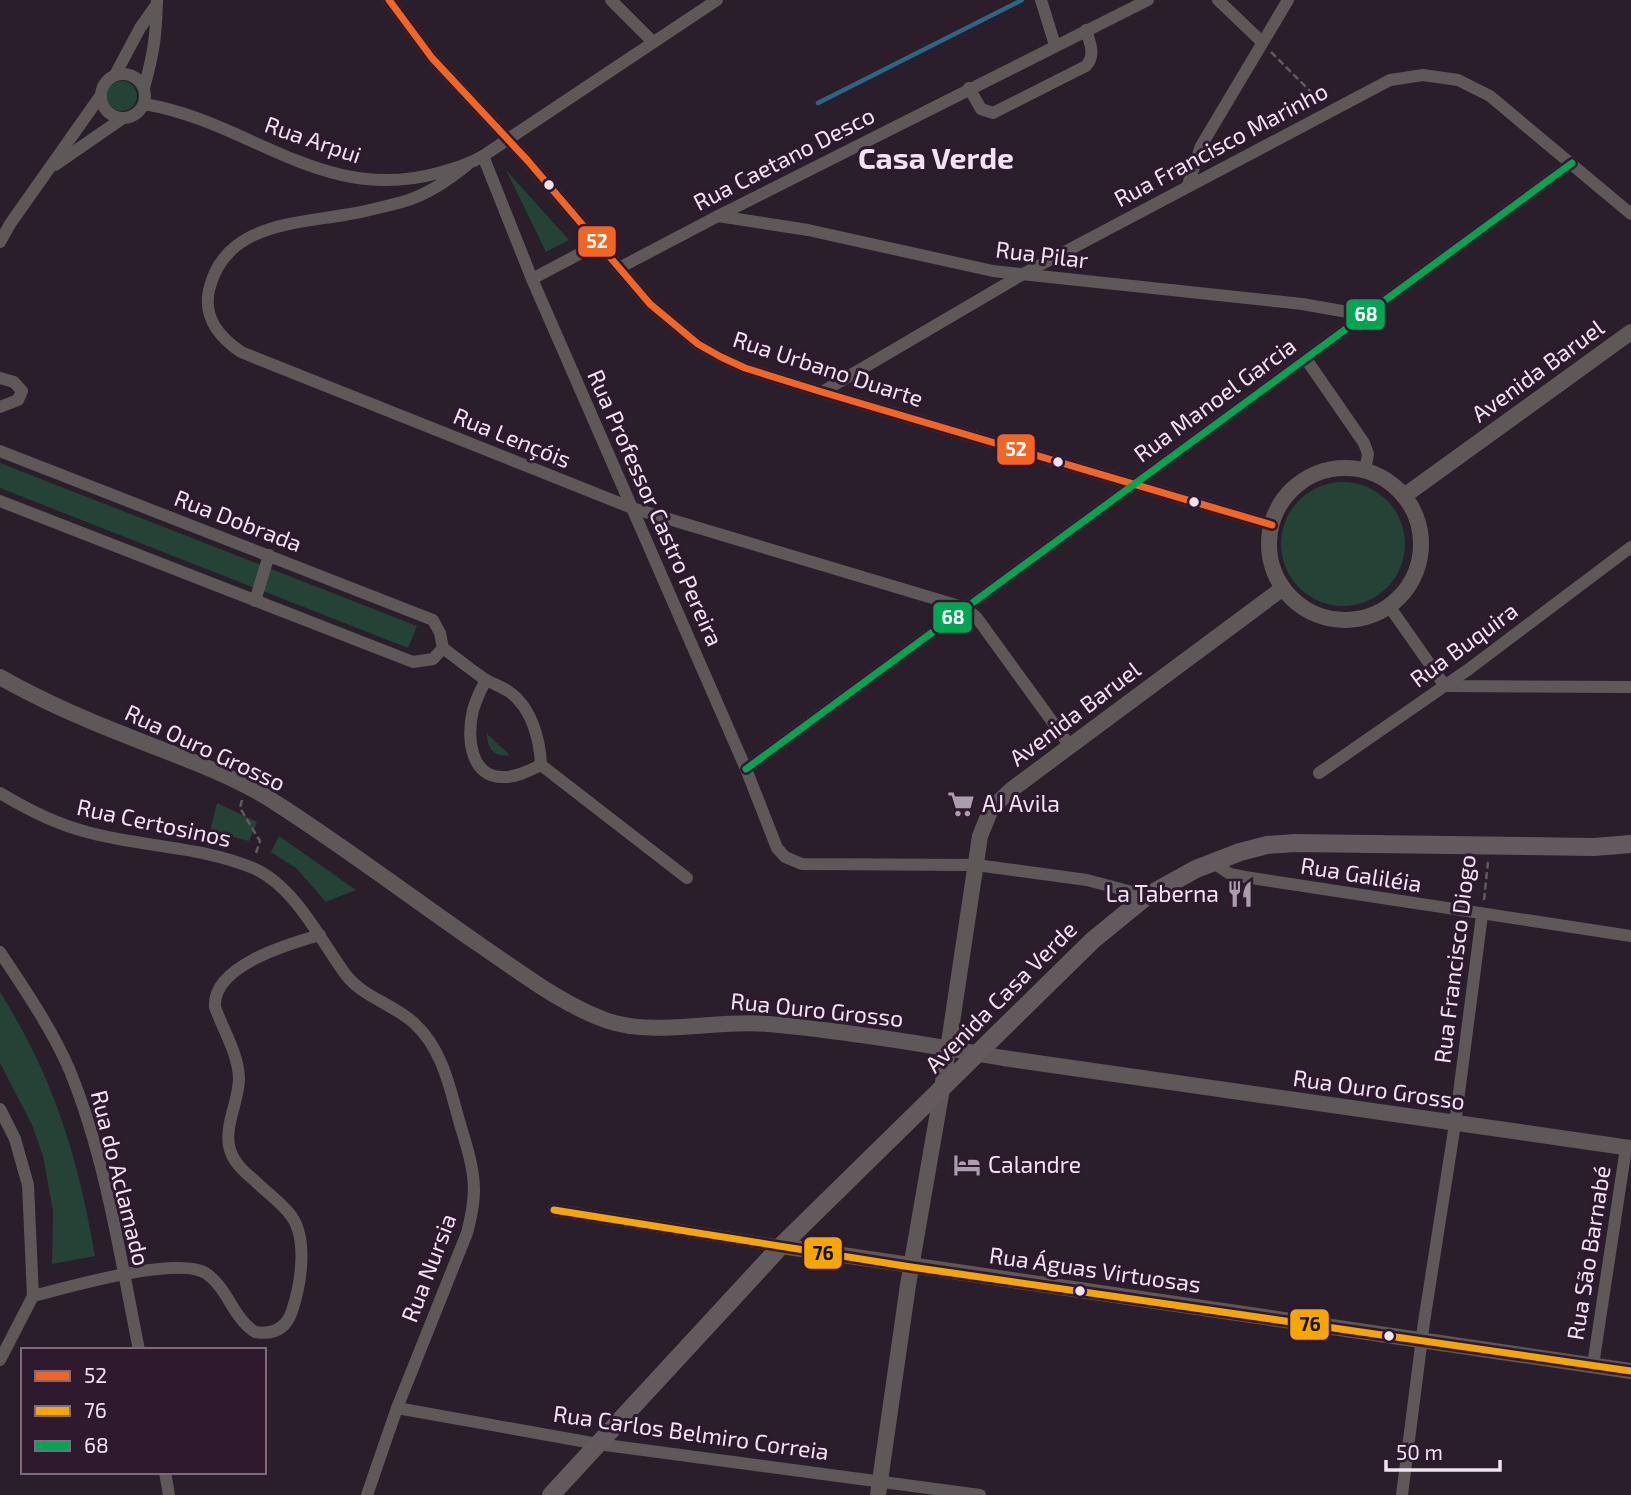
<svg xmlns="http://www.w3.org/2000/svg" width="1631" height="1495" font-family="'Exo 2',sans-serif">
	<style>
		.green { fill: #244236 }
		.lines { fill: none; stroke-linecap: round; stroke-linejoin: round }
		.stream { stroke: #2b6784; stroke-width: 4.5 }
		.path { stroke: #625a5f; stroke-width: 2.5; stroke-dasharray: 7 3.5; stroke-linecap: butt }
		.minor { stroke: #5f5859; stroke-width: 12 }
		.tertiary { stroke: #5f5859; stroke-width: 16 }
		.secondary { stroke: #625a5d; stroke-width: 18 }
		.bus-1-casing { stroke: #2e192f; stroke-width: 12 }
		.bus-2-casing { stroke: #2e192f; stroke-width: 12 }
		.bus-3-casing { stroke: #2e192f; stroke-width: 12 }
		.bus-1 { stroke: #f26522; stroke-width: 7 }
		.bus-2 { stroke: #f7a600; stroke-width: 7 }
		.bus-3 { stroke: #00a651; stroke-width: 7 }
		.bus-dot { fill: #f1e3f2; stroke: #2e192f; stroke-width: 2.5 }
		.labels { text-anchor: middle; stroke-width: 6; stroke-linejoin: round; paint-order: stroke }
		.street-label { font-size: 23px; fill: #f1e3f2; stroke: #2e192f }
		.poi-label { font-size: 23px; fill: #f1e3f2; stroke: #2e192f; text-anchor: start }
		.district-label { font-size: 30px; font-weight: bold; fill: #f1e3f2; stroke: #2e192f }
		.line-badge { stroke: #2e192f; stroke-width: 2.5 }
		.badge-label { font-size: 19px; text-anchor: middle; font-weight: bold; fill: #fff }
		.pale-badge-label { font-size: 19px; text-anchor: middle; font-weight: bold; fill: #111 }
	</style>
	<rect width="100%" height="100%" fill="#291e2a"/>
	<g class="green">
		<circle cx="122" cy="96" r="15"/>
		<polygon points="506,170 569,240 546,252"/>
		<polygon points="0,463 417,626 408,648 0,488"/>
		<circle cx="1343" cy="544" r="62"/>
		<path d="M487,734l23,21c-15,3 -23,-6 -23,-21z"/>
		<polygon points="217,803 257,822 249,841 210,831"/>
		<polygon points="279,836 356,890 326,902 296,868 271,852"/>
		<path d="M0,992c54,86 78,165 95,264l-43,8 1,-53 -10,-55 -11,-31 -32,-62z"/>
	</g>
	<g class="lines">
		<polyline class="stream" points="818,103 1022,0"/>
		<g class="path">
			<polyline points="1271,52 1321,102"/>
			<polyline points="242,800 240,808 260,841 256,853"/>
			<polyline points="1484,900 1488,862"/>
		</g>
		<g class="minor">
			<polyline points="389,0 432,58 528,161 650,304 698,344 721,357 745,368 822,392 1272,525"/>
			<polyline points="611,0 653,42"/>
			<polyline points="1041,0 1055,45"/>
			<polyline points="1218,0 1262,42"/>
			<circle cx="123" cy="96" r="22"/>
			<polyline points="115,75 140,28 157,4"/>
			<path d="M144,88c10,-36 12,-52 13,-88"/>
			<path d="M969,88l12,21 12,4 93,-47c10,-11 4,-23 0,-36"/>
			<path d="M144,104c105,17 179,101 294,69 16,-4 30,-8 45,-17l234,-156"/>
			<polyline points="483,156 532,279 746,769 777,848 785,857 802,864 976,865 1087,880 1147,896"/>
			<polyline points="55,165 123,118"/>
			<path d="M467,165c-20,16 -40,30 -65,37 -19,5 -38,10 -58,13 -52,9 -120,10 -135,75 -6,28 10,47 32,62l391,156 334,100 11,10 93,128"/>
			<polyline points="1188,185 1201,146 1288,0"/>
			<polyline points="718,216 808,230 993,271 1302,304 1365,315"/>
			<polyline points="0,242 10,224 101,95"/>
			<polyline points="619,268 718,216 1148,0"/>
			<polyline points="532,279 598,244"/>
			<polyline points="1306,359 1364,443 1368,454 1365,471"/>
			<polyline points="0,378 14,382 22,391 18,400 0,407"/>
			<polyline points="822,392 1023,274 1390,80 1423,75 1458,80 1490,96 1631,214"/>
			<path d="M0,451l433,169 7,13 3,15c13,10 26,20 40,30 8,5 17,8 25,13 23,15 32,48 33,74"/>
			<polyline points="0,501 413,662 433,659 443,648"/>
			<polyline points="255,601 269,555"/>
			<polyline points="1389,606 1445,686 1631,687"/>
			<path d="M486,680c-5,9 -10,20 -13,30 -6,26 -4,69 32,67 13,0 25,-7 36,-12"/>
			<polyline points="541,765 687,878"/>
			<polyline points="746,769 1572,163"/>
			<polyline points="1319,773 1469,669 1631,547"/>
			<path d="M0,793c28,17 55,31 87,39 54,15 113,14 166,36 42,18 67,72 93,107 18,23 48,29 69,49 28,26 35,65 45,100 5,17 11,34 13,52 3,19 -1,38 -6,57l-70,175 -30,87"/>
			<polyline points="1212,862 1230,874 1245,877 1631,936"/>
			<path d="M0,952c25,38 52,77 70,119 36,89 50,185 69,279"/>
			<polyline points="0,1109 15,1139 28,1185 33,1296 0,1360"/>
			<polyline points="554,1210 781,1246"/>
			<path d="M33,1296c33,-8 147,-42 174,-22 21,15 26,44 48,58 18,3 31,-3 37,-21 9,-27 17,-75 -3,-98 -10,-12 -24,-22 -35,-33 -11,-9 -22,-19 -25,-34 -4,-23 10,-45 10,-68 -1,-25 -16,-48 -24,-71 -3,-41 73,-63 105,-72"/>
			<polyline points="1593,1365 1626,1148"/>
			<polyline points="397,1408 598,1444 980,1495"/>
			<polyline points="165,1472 169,1495"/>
			<polyline points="1402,1495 1424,1322 1455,1124 1482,915"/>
		</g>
		<g class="tertiary">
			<circle cx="1345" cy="544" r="76"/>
			<polyline points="1404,496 1631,332"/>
			<path d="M0,677c42,24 86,43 130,60 49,20 102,37 146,66 70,45 136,95 204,142 40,27 82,60 128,76 48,16 109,-2 160,3 79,7 157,20 235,34l628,90"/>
			<polyline points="781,1246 1631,1371"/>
			<polyline points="878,1495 908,1285 942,1089 980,836 991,809 1011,790 1283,588"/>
		</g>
		<polyline class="secondary" points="551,1495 781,1246 1093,940 1147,896 1196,869 1240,852 1267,845 1295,843 1594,847 1631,844"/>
		<defs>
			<polyline id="bus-1" points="389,0 432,58 528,161 650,304 698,344 721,357 745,368 822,392 1272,525"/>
			<polyline id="bus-2" points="554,1210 911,1267 1631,1371"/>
			<polyline id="bus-3" points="746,769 1572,163"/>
		</defs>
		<use href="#bus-1" class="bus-1-casing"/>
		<use href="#bus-2" class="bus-2-casing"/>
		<use href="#bus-3" class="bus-3-casing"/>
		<use href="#bus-1" class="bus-1"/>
		<use href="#bus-2" class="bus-2"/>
		<use href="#bus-3" class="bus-3"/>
	</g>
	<defs>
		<symbol id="supermarket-bare" viewBox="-9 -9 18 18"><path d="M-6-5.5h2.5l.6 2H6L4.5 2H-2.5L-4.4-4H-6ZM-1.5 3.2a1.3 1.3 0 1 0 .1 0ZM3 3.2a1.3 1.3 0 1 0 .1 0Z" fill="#ab9eac" stroke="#2e192f" stroke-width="2.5" paint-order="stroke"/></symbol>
		<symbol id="restaurant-bare" viewBox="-9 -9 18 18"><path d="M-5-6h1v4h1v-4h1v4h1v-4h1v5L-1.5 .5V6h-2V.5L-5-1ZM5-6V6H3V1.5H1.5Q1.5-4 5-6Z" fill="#ab9eac" stroke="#2e192f" stroke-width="2.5" paint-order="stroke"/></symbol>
		<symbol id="hotel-bare" viewBox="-9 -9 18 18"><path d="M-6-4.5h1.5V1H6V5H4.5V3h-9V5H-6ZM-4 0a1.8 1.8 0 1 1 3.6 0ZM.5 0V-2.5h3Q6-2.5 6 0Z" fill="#ab9eac" stroke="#2e192f" stroke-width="2.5" paint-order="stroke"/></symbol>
	</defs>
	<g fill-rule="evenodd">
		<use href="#supermarket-bare" x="942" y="785" width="38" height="38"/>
		<use href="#restaurant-bare" x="1221" y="875" width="38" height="38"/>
		<use href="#hotel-bare" x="948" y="1146" width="38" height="38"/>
	</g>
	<g class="bus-dot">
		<circle cx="549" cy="185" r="6"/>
		<circle cx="1058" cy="462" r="6"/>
		<circle cx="1194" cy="502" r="6"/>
		<circle cx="1080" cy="1291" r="6"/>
		<circle cx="1389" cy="1336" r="6"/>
	</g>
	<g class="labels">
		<g class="street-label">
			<text transform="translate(313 140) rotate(19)" y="8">Rua Arpui</text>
			<text transform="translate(1221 145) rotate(-28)" y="8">Rua Francisco Marinho</text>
			<text transform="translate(784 159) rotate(-27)" y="8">Rua Caetano Desco</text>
			<text transform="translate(1042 255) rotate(7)" y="8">Rua Pilar</text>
			<text transform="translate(828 369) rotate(18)" y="8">Rua Urbano Duarte</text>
			<text transform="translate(1538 371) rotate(-36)" y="8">Avenida Baruel</text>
			<text transform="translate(1215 400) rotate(-36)" y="8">Rua Manoel Garcia</text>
			<text transform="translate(512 438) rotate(22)" y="8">Rua Lençóis</text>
			<text transform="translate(655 508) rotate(66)" y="8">Rua Professor Castro Pereira</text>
			<text transform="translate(238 521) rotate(21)" y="8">Rua Dobrada</text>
			<text transform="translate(1464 645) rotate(-36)" y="8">Rua Buquira</text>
			<text transform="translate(1075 714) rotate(-37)" y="8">Avenida Baruel</text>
			<text transform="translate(205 748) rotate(25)" y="8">Rua Ouro Grosso</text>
			<text transform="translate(154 823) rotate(12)" y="8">Rua Certosinos</text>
			<text transform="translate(1361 875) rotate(9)" y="8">Rua Galiléia</text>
			<text transform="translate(1455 959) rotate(-83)" y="8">Rua Francisco Diogo</text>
			<text transform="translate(1001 997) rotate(-45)" y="8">Avenida Casa Verde</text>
			<text transform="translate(817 1010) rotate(6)" y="8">Rua Ouro Grosso</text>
			<text transform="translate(1379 1090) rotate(8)" y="8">Rua Ouro Grosso</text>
			<text transform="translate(120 1178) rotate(76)" y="8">Rua do Aclamado</text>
			<text transform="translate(1589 1253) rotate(-81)" y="8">Rua São Barnabé</text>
			<text transform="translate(429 1268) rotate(-69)" y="8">Rua Nursia</text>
			<text transform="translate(1095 1270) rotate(8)" y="8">Rua Águas Virtuosas</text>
			<text transform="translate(691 1433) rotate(8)" y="8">Rua Carlos Belmiro Correia</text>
		</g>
		<g class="poi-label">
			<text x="982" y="812">AJ Avila</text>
			<text x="1219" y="902" text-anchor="end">La Taberna</text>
			<text x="988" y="1173">Calandre</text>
		</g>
		<g class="district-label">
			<text x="936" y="169">Casa Verde</text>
		</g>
	</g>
	<g class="line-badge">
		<rect x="577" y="225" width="40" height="33" rx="7" fill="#f26522"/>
		<rect x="1345" y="298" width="41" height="33" rx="7" fill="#00a651"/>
		<rect x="996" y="433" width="40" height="33" rx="7" fill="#f26522"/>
		<rect x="932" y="601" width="41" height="33" rx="7" fill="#00a651"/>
		<rect x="803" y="1236" width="40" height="34" rx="7" fill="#f7a600"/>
		<rect x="1289" y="1308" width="41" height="33" rx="7" fill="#f7a600"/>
	</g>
	<g class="badge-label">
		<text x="597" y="248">52</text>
		<text x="1366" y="321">68</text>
		<text x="1016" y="456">52</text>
		<text x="953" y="624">68</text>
	</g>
	<g class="pale-badge-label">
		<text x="823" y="1260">76</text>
		<text x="1310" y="1331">76</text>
	</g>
	<rect x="21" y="1348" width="245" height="126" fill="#2e192f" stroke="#7c6a7d" stroke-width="2"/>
	<rect x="35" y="1371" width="35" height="10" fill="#f26522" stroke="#7c6a7d" stroke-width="2"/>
	<text x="84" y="1383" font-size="21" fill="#f1e3f2">52</text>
	<rect x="35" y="1406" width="35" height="10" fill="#f7a600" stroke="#7c6a7d" stroke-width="2"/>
	<text x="84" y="1418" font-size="21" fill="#f1e3f2">76</text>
	<rect x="35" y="1441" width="35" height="10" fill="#00a651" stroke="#7c6a7d" stroke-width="2"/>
	<text x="84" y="1453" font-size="21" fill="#f1e3f2">68</text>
	<path d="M1386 1460v10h114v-10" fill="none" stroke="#f1e3f2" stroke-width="3.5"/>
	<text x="1396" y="1460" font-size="21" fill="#f1e3f2" stroke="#2e192f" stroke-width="5" paint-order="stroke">50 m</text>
</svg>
